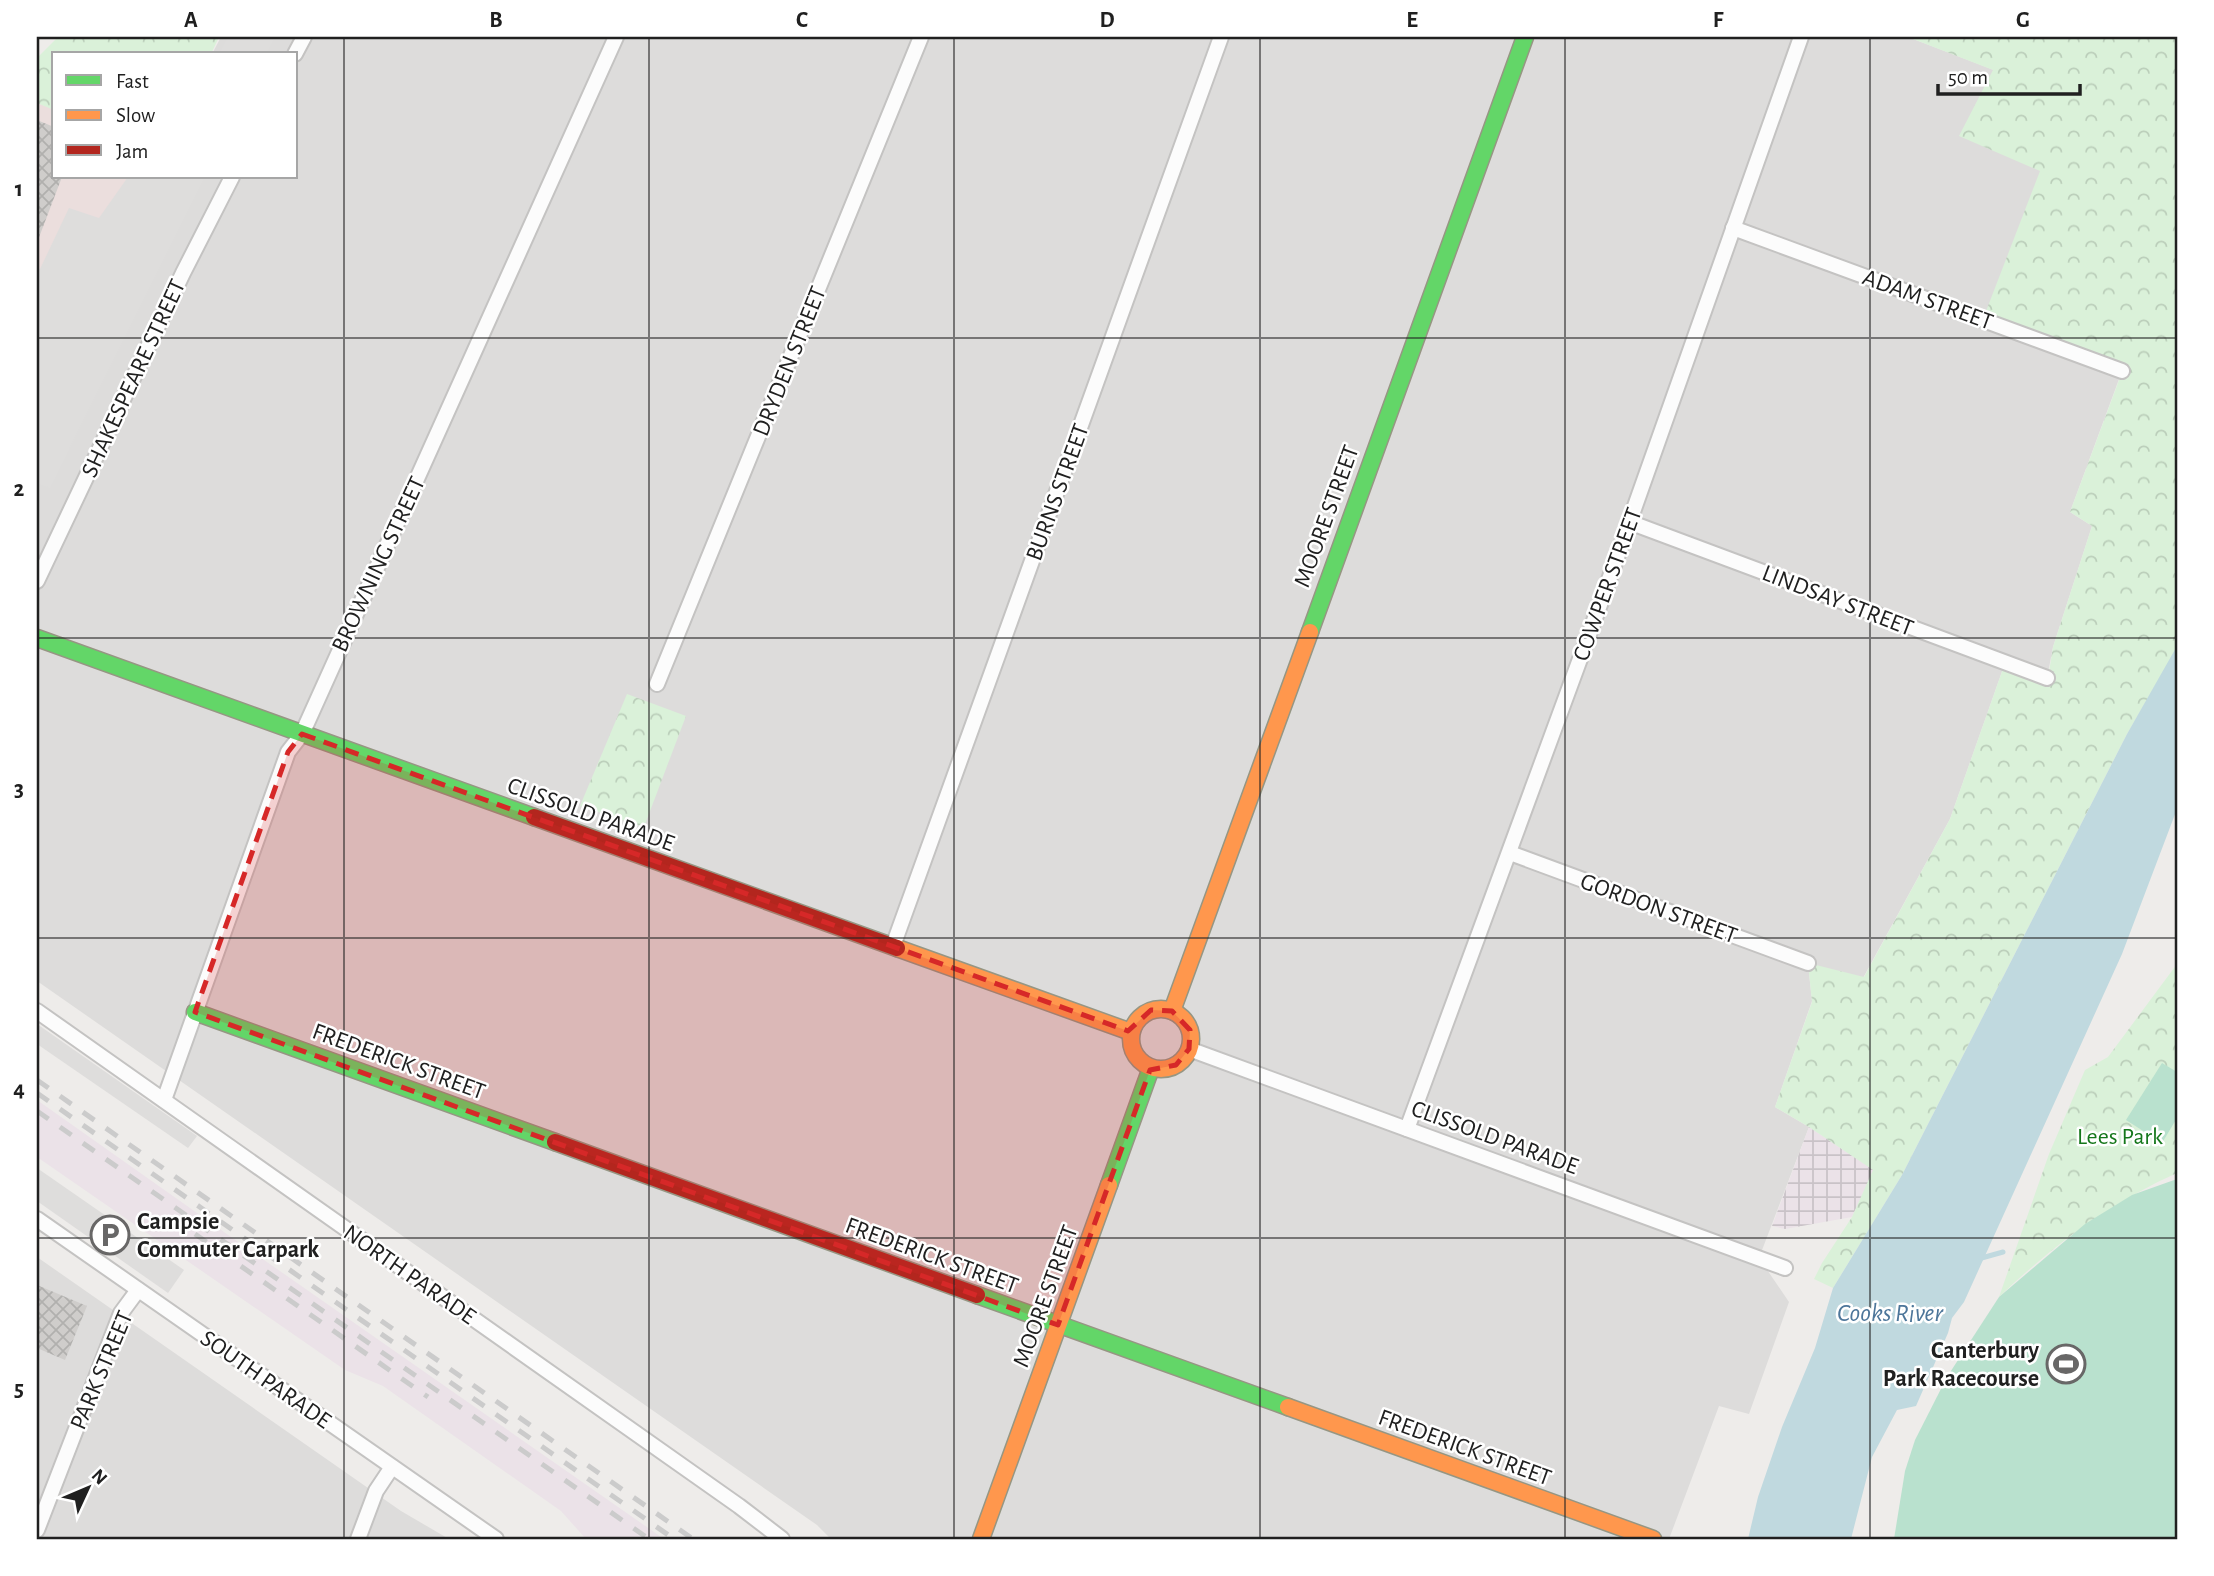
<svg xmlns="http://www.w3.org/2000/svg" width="2214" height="1576" font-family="'Alegreya Sans',sans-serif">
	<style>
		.residential { fill: #dddcdb }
		.commercial { fill: #ebdedd }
		.industrial { fill: url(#industrial-grid) }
		.railway { fill: #ebe2e8 }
		.park { fill: url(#park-crowns) }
		.pitch { fill: #b9e1ce }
		.parking { fill: #dedddc }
		.water { fill: #c0d9df }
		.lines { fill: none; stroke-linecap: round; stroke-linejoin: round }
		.stream { stroke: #c0d9df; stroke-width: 5 }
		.building { fill: url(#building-cross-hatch) }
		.street-casing { stroke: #c4c3c2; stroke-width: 18 }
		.fast-casing { stroke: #969683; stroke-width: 19 }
		.slow-casing { stroke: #969683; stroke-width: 19 }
		.jam-casing { stroke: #969683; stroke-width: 19 }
		.street { stroke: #fcfcfc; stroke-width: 14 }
		.fast { stroke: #63d668; stroke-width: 16 }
		.slow { stroke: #ff974d; stroke-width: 16 }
		.jam { stroke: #b3261e; stroke-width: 16 }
		.rail { stroke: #cbcbcb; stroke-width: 5; stroke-dasharray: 14 14; stroke-linecap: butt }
		.marked { fill: #d62828; fill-opacity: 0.2; stroke: #d62828; stroke-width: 5; stroke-dasharray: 14 9; stroke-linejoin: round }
		.grid { fill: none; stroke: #202020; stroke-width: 2; stroke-opacity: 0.55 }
		.labels { text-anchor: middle; stroke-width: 5; stroke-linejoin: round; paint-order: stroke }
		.street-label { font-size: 24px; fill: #202020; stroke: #fff }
		.park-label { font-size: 24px; fill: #15771b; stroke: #fff }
		.poi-label { font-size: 24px; font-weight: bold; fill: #202020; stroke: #fff; text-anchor: start }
		.water-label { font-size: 26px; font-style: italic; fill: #4d769a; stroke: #fff }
		.neatline { fill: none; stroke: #202020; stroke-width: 2.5 }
		.grid-label { font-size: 23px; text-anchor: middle; font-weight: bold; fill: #202020 }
	</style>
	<defs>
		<pattern id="industrial-grid" width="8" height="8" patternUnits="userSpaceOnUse" patternTransform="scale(1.75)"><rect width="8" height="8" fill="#ebe2e8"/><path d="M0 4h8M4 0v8" fill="none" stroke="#c9c2c7"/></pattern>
		<pattern id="park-crowns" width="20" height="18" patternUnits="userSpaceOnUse" patternTransform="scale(1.75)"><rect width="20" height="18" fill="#daf1d9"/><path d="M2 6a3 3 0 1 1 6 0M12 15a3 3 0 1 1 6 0" fill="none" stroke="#bbceba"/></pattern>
		<pattern id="building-cross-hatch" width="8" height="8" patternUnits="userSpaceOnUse" patternTransform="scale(1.75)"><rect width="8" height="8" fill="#cfcdcb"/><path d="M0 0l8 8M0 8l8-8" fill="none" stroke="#b1b0ae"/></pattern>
	</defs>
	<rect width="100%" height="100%" fill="#eeecea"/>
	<g class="residential">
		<polygon points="221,37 1908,37 1994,70 2040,170 2122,371 2070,512 2092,526 2053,647 2047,678 2005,663 1950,819 1863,978 1808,964 1812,1001 1775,1107 1809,1127 1759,1258 1789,1302 1749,1414 1719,1406 1669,1539 831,1539 817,1525 37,981 37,300 143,177 296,177 296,54 212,54"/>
		<polygon points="37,1257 401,1511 449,1539 37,1539"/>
	</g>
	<polygon class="commercial" points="37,103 54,109 54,177 143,177 37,300"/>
	<polygon class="industrial" points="1809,1127 1874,1170 1852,1217 1785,1229 1772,1226"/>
	<polygon class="railway" points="37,1100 224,1232 664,1539 586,1539 561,1511 383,1386 345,1370 37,1157"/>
	<g class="park">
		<polygon points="58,37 219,37 211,54 54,54 54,110 37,103 37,58"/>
		<polygon points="1908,37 2177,37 2176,650 2127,734 1902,1175 1833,1288 1814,1279 1822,1263 1852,1217 1873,1170 1809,1127 1775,1107 1812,1002 1808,963 1864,977 1950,819 2005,663 2048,678 2053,647 2092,526 2070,512 2122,372 1983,319 2040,171 1959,136 1993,70"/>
		<polygon points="627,694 686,716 644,827 580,806"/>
		<path d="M2177,964v209c-67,30 -125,73 -178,124l50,-143 36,-84 23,-13z"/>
	</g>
	<g class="pitch">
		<polygon points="2162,1063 2177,1072 2177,1118 2162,1143 2126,1120"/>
		<polygon points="2177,1179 2177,1539 1894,1539 1905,1471 1915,1440 1947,1377 1999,1297 2085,1224 2132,1195"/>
	</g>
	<g class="parking">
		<polygon points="228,37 275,37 266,54 219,54"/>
		<polygon points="128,177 205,177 50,488 37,483 37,268 40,269 69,208 99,218"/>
		<polygon points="37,1024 197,1136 188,1148 37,1044"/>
		<polygon points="37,1168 184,1270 168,1293 37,1201"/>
	</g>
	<polygon class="water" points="2177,646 2177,809 2122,954 1964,1302 1952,1318 1948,1333 1916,1406 1897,1410 1872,1457 1851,1539 1748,1539 1758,1497 1782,1427 1815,1348 1833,1288 1902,1175 2127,734"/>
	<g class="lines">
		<polyline class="stream" points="1978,1259 2003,1252"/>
	</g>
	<g class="building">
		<polygon points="37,120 54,127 54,177 62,177 38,240"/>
		<polygon points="37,1285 87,1306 65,1360 37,1348"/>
	</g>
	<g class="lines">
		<defs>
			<g id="street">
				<polyline points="295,54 304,37"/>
				<polyline points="1733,228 2122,371"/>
				<polyline points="1629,522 2047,678"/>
				<polyline points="37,581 183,273 232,177"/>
				<polyline points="657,684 921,37"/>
				<polyline points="1510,853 1808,963"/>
				<polyline points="893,946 1221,37"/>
				<polyline points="37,1011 739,1506 782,1539"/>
				<polyline points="1189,1049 1785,1268"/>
				<polyline points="164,1100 288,752 302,734 616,37"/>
				<polyline points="1407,1129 1605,591 1801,37"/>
				<polyline points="37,1219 496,1539"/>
				<polyline points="37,1530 121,1313 138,1290"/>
				<polyline points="358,1539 376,1491 392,1467"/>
			</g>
			<g id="fast">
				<polyline points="1310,632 1525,37"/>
				<polyline points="37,638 534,817"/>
				<polyline points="195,1012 555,1142"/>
				<polyline points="1109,1185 1151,1068"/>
				<polyline points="977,1295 1288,1407"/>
			</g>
			<g id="slow">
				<polyline points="897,948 1131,1032"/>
				<circle cx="1161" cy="1039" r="30"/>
				<polyline points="1172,1011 1310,632"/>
				<polyline points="1288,1407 1653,1539"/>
				<polyline points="981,1539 1109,1185"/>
			</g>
			<g id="jam">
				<polyline points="534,817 897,948"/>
				<polyline points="555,1142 977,1295"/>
			</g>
		</defs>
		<use href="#street" class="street-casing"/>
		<use href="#fast" class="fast-casing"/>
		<use href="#slow" class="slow-casing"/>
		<use href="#jam" class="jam-casing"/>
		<use href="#street" class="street"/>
		<use href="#fast" class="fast"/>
		<use href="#slow" class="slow"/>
		<use href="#jam" class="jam"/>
		<g class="rail">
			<polyline points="37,1080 693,1539"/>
			<polyline points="37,1093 674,1539"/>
			<polyline points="37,1111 649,1539"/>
			<polyline points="195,1234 428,1397"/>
		</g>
	</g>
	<path class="marked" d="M302,734l826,297 23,-21 21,1 18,19 -1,19 -13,16 -26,5 -92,255 -863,-313 93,-260z"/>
	<path class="grid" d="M344,37v1502M649,37v1502M954,37v1502M1260,37v1502M1565,37v1502M1870,37v1502M37,338h2140M37,638h2140M37,938h2140M37,1238h2140"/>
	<defs>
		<symbol id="parking-ring" viewBox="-11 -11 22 22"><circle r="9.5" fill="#fff" stroke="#686767" stroke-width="1.5"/><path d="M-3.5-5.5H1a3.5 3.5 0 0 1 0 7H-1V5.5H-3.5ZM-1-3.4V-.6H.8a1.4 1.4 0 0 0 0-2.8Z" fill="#686767"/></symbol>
		<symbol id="stadium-ring" viewBox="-11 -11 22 22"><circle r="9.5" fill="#fff" stroke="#686767" stroke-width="1.5"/><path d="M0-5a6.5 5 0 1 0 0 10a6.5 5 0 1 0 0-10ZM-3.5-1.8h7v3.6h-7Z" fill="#686767"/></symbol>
	</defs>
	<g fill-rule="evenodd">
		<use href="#parking-ring" x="88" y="1213" width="44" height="44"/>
		<use href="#stadium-ring" x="2044" y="1342" width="44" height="44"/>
	</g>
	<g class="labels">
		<g class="street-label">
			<text transform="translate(1928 299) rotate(20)" y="8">ADAM STREET</text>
			<text transform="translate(789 361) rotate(-68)" y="8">DRYDEN STREET</text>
			<text transform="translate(133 378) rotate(-65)" y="8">SHAKESPEARE STREET</text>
			<text transform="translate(1057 492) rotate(-70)" y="8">BURNS STREET</text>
			<text transform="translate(1326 516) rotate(-70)" y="8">MOORE STREET</text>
			<text transform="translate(378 564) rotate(-65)" y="8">BROWNING STREET</text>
			<text transform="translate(1607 584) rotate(-70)" y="8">COWPER STREET</text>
			<text transform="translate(1838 600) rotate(21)" y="8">LINDSAY STREET</text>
			<text transform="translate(591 814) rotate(20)" y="8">CLISSOLD PARADE</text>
			<text transform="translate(1659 908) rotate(20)" y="8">GORDON STREET</text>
			<text transform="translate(399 1061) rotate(20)" y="8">FREDERICK STREET</text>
			<text transform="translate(1495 1137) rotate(20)" y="8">CLISSOLD PARADE</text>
			<text transform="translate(932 1255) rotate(20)" y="8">FREDERICK STREET</text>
			<text transform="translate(410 1274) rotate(35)" y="8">NORTH PARADE</text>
			<text transform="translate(1045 1296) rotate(-70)" y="8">MOORE STREET</text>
			<text transform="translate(101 1370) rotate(-67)" y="8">PARK STREET</text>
			<text transform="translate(266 1379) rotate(35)" y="8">SOUTH PARADE</text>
			<text transform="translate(1465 1447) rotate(20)" y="8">FREDERICK STREET</text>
		</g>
		<g class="park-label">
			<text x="2120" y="1144">Lees Park</text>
		</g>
		<g class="poi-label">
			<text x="137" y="1229">Campsie<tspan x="137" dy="28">Commuter Carpark</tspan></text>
			<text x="2039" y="1358" text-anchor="end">Canterbury<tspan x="2039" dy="28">Park Racecourse</tspan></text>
		</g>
		<g class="water-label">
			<text x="1890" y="1321">Cooks River</text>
		</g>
	</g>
	<rect width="2214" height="1576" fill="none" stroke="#ffffff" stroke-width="77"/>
	<rect x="52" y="52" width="245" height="126" fill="#ffffff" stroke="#a6a6a6" stroke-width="2"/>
	<rect x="66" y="75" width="35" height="10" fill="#63d668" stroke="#a6a6a6" stroke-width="2"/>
	<text x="116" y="88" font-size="21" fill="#202020">Fast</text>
	<rect x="66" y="110" width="35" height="10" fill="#ff974d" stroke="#a6a6a6" stroke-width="2"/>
	<text x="116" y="122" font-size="21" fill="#202020">Slow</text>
	<rect x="66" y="145" width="35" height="10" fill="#b3261e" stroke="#a6a6a6" stroke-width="2"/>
	<text x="116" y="158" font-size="21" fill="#202020">Jam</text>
	<g transform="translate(88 1488) rotate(46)" stroke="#ffffff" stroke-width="5" paint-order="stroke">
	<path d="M0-5L12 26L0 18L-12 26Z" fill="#202020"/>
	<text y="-10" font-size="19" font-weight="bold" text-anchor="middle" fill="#202020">N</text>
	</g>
	<path d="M1938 84v10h142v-10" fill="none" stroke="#202020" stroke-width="3.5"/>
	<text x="1948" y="84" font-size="21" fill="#202020" stroke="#ffffff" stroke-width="5" paint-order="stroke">50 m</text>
	<rect x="38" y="38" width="2138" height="1500" class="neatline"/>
	<g class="grid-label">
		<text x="191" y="27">A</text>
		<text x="496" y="27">B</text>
		<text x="802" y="27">C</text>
		<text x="1107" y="27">D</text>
		<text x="1412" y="27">E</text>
		<text x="1718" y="27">F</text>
		<text x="2023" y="27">G</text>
		<text x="19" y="196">1</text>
		<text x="19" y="496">2</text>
		<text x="19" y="796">3</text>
		<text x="19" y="1096">4</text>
		<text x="19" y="1396">5</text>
	</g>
</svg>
